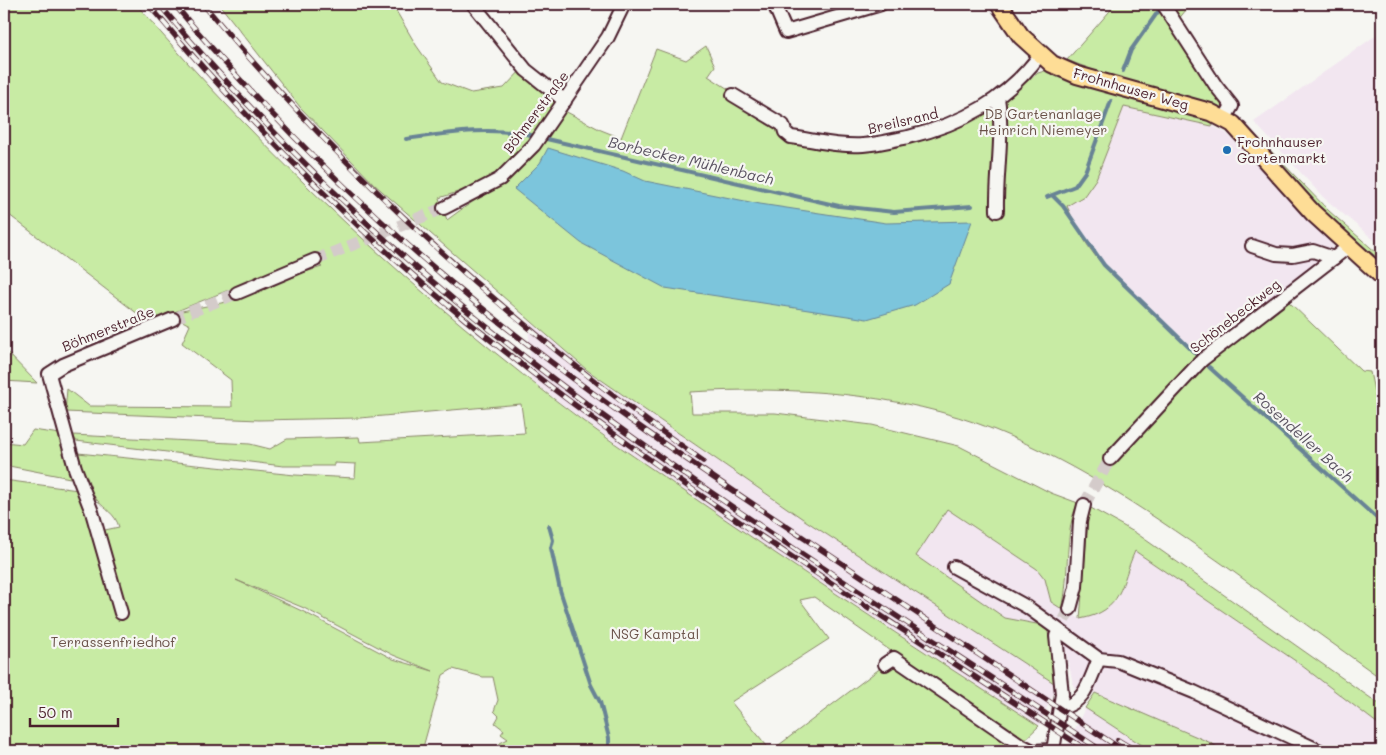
<svg xmlns="http://www.w3.org/2000/svg" width="1386" height="755" font-family="Mali,sans-serif">
	<style>
		.built { fill: #f2e6f0 }
		.green { fill: #c8eba4; stroke: #898568; fill-rule: evenodd }
		.water { fill: #7cc5dc; stroke: #688395 }
		.lines { fill: none; stroke-linecap: round; stroke-linejoin: round }
		.stream { stroke: #688395; stroke-width: 4 }
		.minor-tunnel { stroke: #d4cbca; stroke-width: 12; stroke-dasharray: 12 6; stroke-linecap: butt }
		.minor-casing { stroke: #4a1f2b; stroke-width: 16 }
		.major-casing { stroke: #4a1f2b; stroke-width: 20 }
		.minor { stroke: #f6f6f2; stroke-width: 12 }
		.major { stroke: #fedd96; stroke-width: 16 }
		.rail-casing { stroke: #4a1f2b; stroke-width: 5.5 }
		.rail { stroke: #f6f6f2; stroke-width: 4; stroke-dasharray: 11; stroke-linecap: butt }
		.poi-dot { fill: #1f6fb2; stroke: #f6f6f2; stroke-width: 2 }
		.labels { text-anchor: middle; stroke-width: 4.5; stroke-linejoin: round; paint-order: stroke }
		.street-label { font-size: 14px; fill: #4a1f2b; stroke: #f6f6f2 }
		.park-label { font-size: 14px; fill: #6a5249; stroke: #f6f6f2 }
		.poi-label { font-size: 14px; fill: #4a1f2b; stroke: #f6f6f2; text-anchor: start }
		.water-label { font-size: 15px; font-style: italic; fill: #595160; stroke: #f6f6f2 }
	</style>
	<rect width="100%" height="100%" fill="#f6f6f2"/>
	<filter id="ink" filterUnits="userSpaceOnUse"><feTurbulence type="fractalNoise" baseFrequency=".02" numOctaves="2"/><feDisplacementMap in="SourceGraphic" scale="10" xChannelSelector="R" yChannelSelector="G"/><feConvolveMatrix kernelMatrix="1 2 1 2 8 2 1 2 1" color-interpolation-filters="sRGB"/></filter>
	<g filter="url(#ink)">
		<g class="built">
			<polygon points="1382,31 1382,237 1380,245 1323,197 1254,122"/>
			<polygon points="1124,107 1212,126 1226,133 1328,236 1335,250 1196,355 1120,279 1105,269 1075,224 1067,206 1084,196 1096,179"/>
			<polygon points="528,320 587,371 803,519 1057,685 1039,726 746,534 584,421 531,380"/>
			<polygon points="946,509 1037,569 1045,579 1051,602 1080,619 1117,600 1135,551 1297,662 1382,727 1382,744 1378,751 1223,751 1211,743 1095,693 1074,688 1063,639 1047,626 1005,618 916,556"/>
			<polygon points="1085,708 1151,751 1079,751 1068,744"/>
		</g>
		<g class="green">
			<path d="M4,4h132c132,155 284,295 447,417 33,24 67,46 101,70 117,81 236,158 355,235l-20,19 5,6h-253l107,-81 23,-12 -87,-61 -14,3 29,39 -98,63 40,49h-274l3,-8 8,-4 -7,-5 3,-4 -9,-7 4,-7 -5,-5 4,-11 -5,-23h-10l-30,-8 -10,6 -21,76h-418v-271l74,10 13,43 28,-6c-4,-14 -14,-17 -22,-27 -11,-12 -16,-32 -19,-47l217,22 60,3 1,-14 -22,-1v3h-51l-207,-25 -3,-6 177,9 20,5 17,-10 72,-2 1,5 165,-9 -4,-29 -161,14 -101,2 -194,-8 2,-23 22,17 143,1 -1,-27 -49,-37 8,-18 -21,-11 -22,7 -143,-110zM307,258l15,9 -54,16 -42,19 -54,11zM236,580l68,28 89,47 40,16 -40,-12 -89,-47z"/>
			<path d="M219,4h173l24,41 26,37 29,11 33,-5 19,-20 41,33c-13,20 -35,53 -54,67 -21,15 -46,22 -71,30l8,22c18,-14 37,-25 55,-38 22,-16 45,-50 59,-73l40,21 20,8 35,-89 30,11 20,-14 9,20 -7,10 25,16 -1,6 45,27 5,1 2,8 6,5c23,0 46,8 69,9 32,2 87,-11 114,-28 23,-13 44,-32 65,-47l10,-3 23,10 143,39 -2,7 -88,-19 -28,72 -12,17 -17,10c12,27 28,57 53,73l76,76 12,9 81,-62 72,69 9,1 12,57v250c-50,-36 -101,-72 -151,-109 -75,-53 -150,-105 -236,-140 -96,-38 -203,-44 -305,-38l2,21h83l97,12 87,21 92,47 27,10c-14,25 -8,74 -16,106l-11,-7 -6,-23 -8,-10 -90,-60 -31,47 89,62 42,8 10,59 -254,-166 -216,-149 -212,-185 -75,-78z"/>
			<polygon points="1116,4 1191,4 1177,21 1222,104 1221,107 1106,75 1067,60"/>
			<path d="M1239,118l90,93 49,43 4,-17v24c-55,-40 -99,-91 -143,-143z"/>
			<polygon points="4,349 37,383 4,381"/>
			<polygon points="33,430 60,434 70,478 4,465 4,442 23,444"/>
			<path d="M1089,507l47,26 246,173v21l-85,-65 -162,-111c-15,33 -11,60 -55,68z"/>
			<polygon points="1095,693 1211,743 1223,751 1151,751 1085,708"/>
		</g>
		<polygon class="water" points="548,148 623,171 645,181 760,204 886,223 972,221 949,284 915,305 867,319 665,288 581,243 514,189 540,163"/>
		<g class="lines">
			<g class="stream">
				<polyline points="1123,71 1131,50 1162,6"/>
				<polyline points="542,138 839,206 894,212 972,206"/>
				<path d="M406,139c43,-6 87,-13 129,-3"/>
				<polyline points="1053,196 1063,206 1104,265 1198,356"/>
				<polyline points="1047,197 1075,186 1085,172 1111,101"/>
				<polyline points="1209,367 1382,523"/>
				<polyline points="549,526 553,540 551,548 560,590 591,685 600,702 609,738 609,751"/>
			</g>
			<g class="minor-tunnel">
				<polyline points="315,260 444,208"/>
				<polyline points="173,319 237,293"/>
				<polyline points="1084,505 1110,459"/>
				<polyline points="1056,636 1070,609"/>
			</g>
			<defs>
				<g id="minor">
					<polyline points="473,4 526,70 565,101"/>
					<polyline points="774,4 786,32 881,4"/>
					<polyline points="1163,4 1216,86 1232,106 1224,119"/>
					<path d="M733,95l50,30 2,7 6,5c23,3 49,10 72,8 15,-1 30,-5 45,-8 54,-13 98,-37 132,-82"/>
					<polyline points="444,208 500,179 534,145 608,37 624,4"/>
					<path d="M997,211c-1,-38 7,-75 1,-113"/>
					<polyline points="1252,246 1276,254 1293,255 1313,251 1334,258"/>
					<polyline points="237,293 315,260"/>
					<polyline points="1110,459 1202,360 1348,247"/>
					<polyline points="954,567 1027,607 1099,659 1118,661 1194,692 1320,751"/>
					<polyline points="1070,609 1076,587 1080,521 1084,505"/>
					<polyline points="121,613 92,512 75,468 49,374 63,365 173,319"/>
					<polyline points="885,664 894,658 1021,745 1033,751 1053,750"/>
					<path d="M1061,708c25,-6 28,-27 38,-49"/>
					<polyline points="1053,751 1062,694 1056,636"/>
				</g>
				<polyline id="major" points="999,4 1021,36 1052,64 1077,75 1210,112 1233,124 1313,213 1382,276"/>
			</defs>
			<use href="#minor" class="minor-casing"/>
			<use href="#major" class="major-casing"/>
			<use href="#minor" class="minor"/>
			<use href="#major" class="major"/>
			<defs>
				<g id="rail">
					<path d="M148,4c96,114 202,221 318,316 195,160 412,292 622,431"/>
					<path d="M159,4c110,132 235,252 371,357 181,140 382,263 572,390"/>
					<path d="M174,4c92,110 196,213 308,304 107,87 222,164 337,240 102,68 203,136 305,203"/>
					<path d="M203,4c147,176 312,325 500,457"/>
					<polyline points="1118,740 1136,751"/>
				</g>
			</defs>
			<use href="#rail" class="rail-casing"/>
			<use href="#rail" class="rail"/>
		</g>
	</g>
	<circle class="poi-dot" cx="1227" cy="150" r="5"/>
	<g class="labels">
		<g class="street-label">
			<text transform="translate(1131 89) rotate(16)" y="5">Frohnhauser Weg</text>
			<text transform="translate(536 112) rotate(-53)" y="5">Böhmerstraße</text>
			<text transform="translate(903 121) rotate(-13)" y="5">Breilsrand</text>
			<text transform="translate(1235 316) rotate(-38)" y="5">Schönebeckweg</text>
			<text transform="translate(108 329) rotate(-22)" y="5">Böhmerstraße</text>
		</g>
		<g class="park-label">
			<text x="1043" y="119">DB Gartenanlage<tspan x="1043" dy="16">Heinrich Niemeyer</tspan></text>
			<text x="655" y="639">NSG Kamptal</text>
			<text x="113" y="647">Terrassenfriedhof</text>
		</g>
		<g class="poi-label">
			<text x="1237" y="147">Frohnhauser<tspan x="1237" dy="16">Gartenmarkt</tspan></text>
		</g>
		<g class="water-label">
			<text transform="translate(691 161) rotate(13)" y="5">Borbecker Mühlenbach</text>
			<text transform="translate(1303 437) rotate(42)" y="5">Rosendeller Bach</text>
		</g>
	</g>
	<rect width="1386" height="755" fill="none" stroke="#f6f6f2" stroke-width="20"/>
	<rect x="10" y="10" width="1366" height="735" fill="none" stroke="#4a1f2b" stroke-width="2" filter="url(#ink)"/>
	<path d="M30 718v8h88v-8" fill="none" stroke="#4a1f2b" stroke-width="2.5"/>
	<text x="38" y="718" font-size="15" fill="#4a1f2b" stroke="#f6f6f2" stroke-width="4" paint-order="stroke">50 m</text>
</svg>
